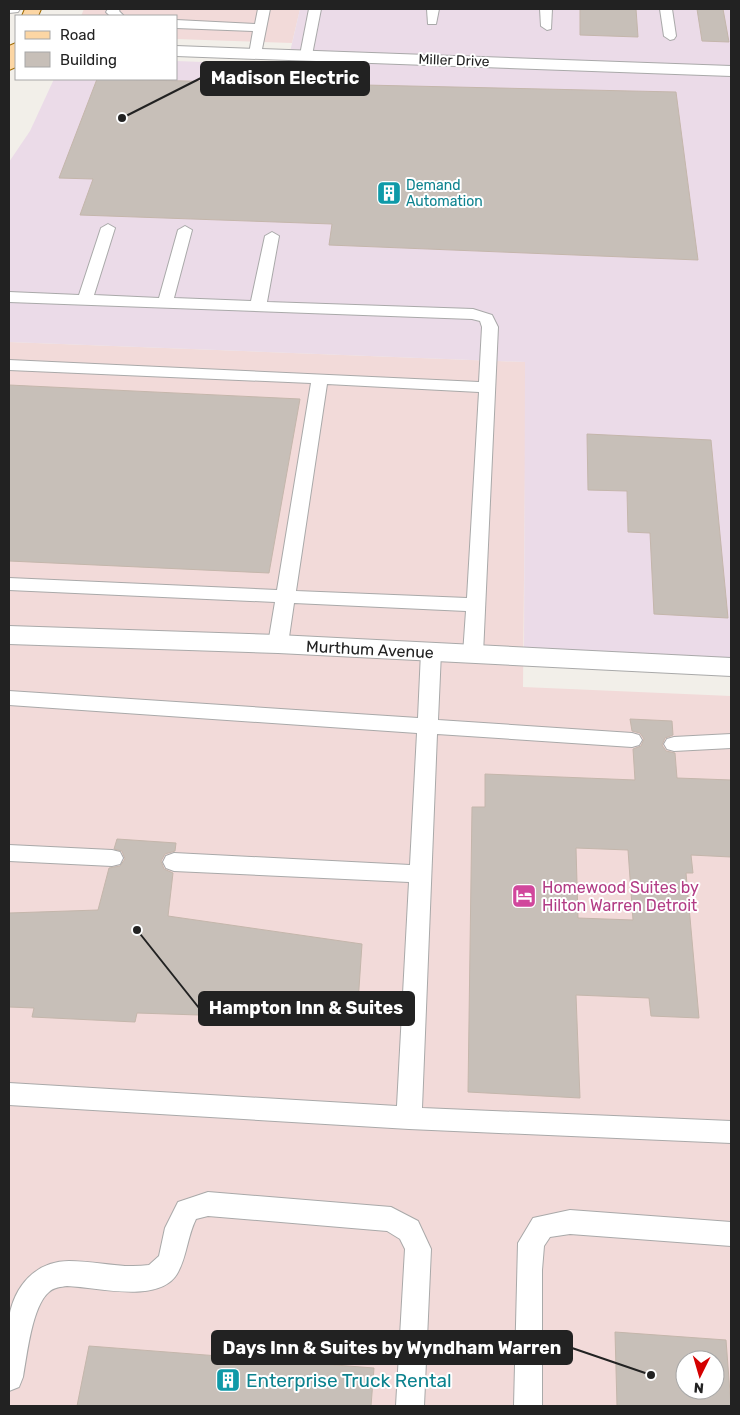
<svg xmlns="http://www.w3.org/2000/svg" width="740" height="1415" font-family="Rubik,sans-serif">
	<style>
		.commercial { fill: #f2dad9; fill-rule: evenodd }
		.industrial { fill: #ebdbe8 }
		.building { fill: #c7bfb8; stroke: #c4b6ab; fill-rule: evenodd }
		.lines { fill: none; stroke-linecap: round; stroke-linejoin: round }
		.lane-casing { stroke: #a9a9a9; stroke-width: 2 }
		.street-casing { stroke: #a9a9a9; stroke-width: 2 }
		.primary-casing { stroke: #a06b00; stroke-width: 2 }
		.lane { fill: #fff; fill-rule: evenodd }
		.street { fill: #fff; fill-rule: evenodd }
		.primary { fill: #fcd6a4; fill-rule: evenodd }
		.labels { text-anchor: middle; stroke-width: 4; stroke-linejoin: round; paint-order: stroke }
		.far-street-label { font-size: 14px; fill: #222; stroke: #fff }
		.far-culture-label { font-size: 14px; fill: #0d838f; stroke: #fff; text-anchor: start }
		.street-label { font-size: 16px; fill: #222; stroke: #fff }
		.hotel-label { font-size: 16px; fill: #b23c85; stroke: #fff; text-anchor: start }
		.near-culture-label { font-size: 19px; fill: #0d838f; stroke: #fff; text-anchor: start }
		.leader { fill: none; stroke: #222; stroke-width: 2 }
		.callout-dot { fill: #222; stroke: #fff; stroke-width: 2 }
		.callout { fill: #222; stroke: #222; stroke-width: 2 }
		.callout-label { font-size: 18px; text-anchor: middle; font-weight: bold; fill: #fff }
	</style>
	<rect width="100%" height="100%" fill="#f2efe9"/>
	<g class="commercial">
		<polygon points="84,9 300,9 292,43 176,39 176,16 81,16"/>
		<path d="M9,342l517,20 -3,325 208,9v710h-722zM685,1360h30v30h-30z"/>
	</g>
	<polygon class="industrial" points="300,9 731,9 731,661 524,652 525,362 9,342 9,162 30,131 54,79 176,79 176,61 287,65"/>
	<g class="building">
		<polygon points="580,9 636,9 638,37 580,35"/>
		<polygon points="697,9 723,9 729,42 702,41"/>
		<polygon points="97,79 676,92 698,260 329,245 332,224 80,215 93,179 59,178"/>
		<polygon points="9,385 300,399 269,573 9,561"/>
		<polygon points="587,434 711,440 728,618 654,614 650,533 628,532 627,491 588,490"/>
		<path d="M630,719l42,2 1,14 -8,3 -3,7 4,6 9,2 2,25 54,2v77l-40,-2 2,18h-7l13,145 -48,-2 -2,-18 -73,-3 4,103 -112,-6 4,-285h13v-33l150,6 -2,-31 8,-3 3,-7 -4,-6 -8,-2zM576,848l52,2 5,70 -55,-2z"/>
		<polygon points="117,839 176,843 175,851 165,854 161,861 164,869 173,873 168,916 362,944 358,1003 320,1002 318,1015 200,1010 199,1015 137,1013 135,1022 32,1017 34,1008 9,1007 9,913 98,910 109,868 120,866 125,859 122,851 114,849"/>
		<path d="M615,1332l111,8 5,66h-114zM685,1360h30v30h-30z"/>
		<polygon points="89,1346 374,1368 371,1406 77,1406"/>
	</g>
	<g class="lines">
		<defs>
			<g id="lane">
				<polygon points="9,9 20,9 18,12 9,13"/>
				<polygon points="108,9 120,9 119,11 124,16 110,16 106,12"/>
				<polygon points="258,9 270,9 261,54 255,58 249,54 253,31 176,28 176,20 255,24"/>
				<polygon points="309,9 321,9 312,55 306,59 300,55"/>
				<polygon points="427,9 439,9 436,24 428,24"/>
				<polygon points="540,9 552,9 551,29 547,30 541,26"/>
				<polygon points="660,9 672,9 676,36 674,39 670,40 664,36"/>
				<path d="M108,224l7,4 -21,67 65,3 19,-68 7,-4 7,4 -18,68 77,3 14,-65 7,-4 7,4 -12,66 206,7 19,6 6,12 -15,327 -3,5 -7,2 -7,-2 -3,-5 3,-43 -172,-8 -6,41 -3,5 -7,2 -7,-2 -3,-5 7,-42 -266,-12v-12l268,12 34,-207 -302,-13v-10l470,22 3,-55 -2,-6 -8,-2 -463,-17v-10l70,3 22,-67zM327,384l152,8 -12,206 -171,-7z"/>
				<polygon points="431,645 438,647 441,652 438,720 632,733 639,735 642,740 639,745 632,747 437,734 422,1108 731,1121 731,1143 409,1129 9,1105 9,1083 397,1106 409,882 174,871 166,868 163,862 166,856 174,853 410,865 417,733 9,705 9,691 418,718 421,652 424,647"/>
				<polygon points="731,734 731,748 674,751 667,749 664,744 667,739 674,737"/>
				<polygon points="9,845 112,850 120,852 123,858 120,864 112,866 9,861"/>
				<path d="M208,1192l183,15 27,14 13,28 -7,157h-28l9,-157 -5,-10 -13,-8 -179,-15 -12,3c-9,18 -9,38 -19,55 -18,30 -81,13 -110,12 -6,1 -13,1 -18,6 -17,14 -22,63 -26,85l-4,10 -10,4c0,-24 -4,-50 0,-73 5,-32 27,-57 60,-57 27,0 53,8 80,4l10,-9 6,-28 13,-26z"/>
				<polygon points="570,1210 731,1222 731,1246 570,1234 550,1237 544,1246 542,1270 542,1406 514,1406 518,1243 533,1218"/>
			</g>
			<g id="street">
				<polygon points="176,46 731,66 731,76 176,56"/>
				<polygon points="9,626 278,635 731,658 731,676 278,653 9,644"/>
			</g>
			<g id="primary">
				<polygon points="25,9 41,9 38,16 22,16"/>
				<polygon points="16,43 16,67 9,70 9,46"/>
			</g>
		</defs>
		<use href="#lane" class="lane-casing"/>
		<use href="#street" class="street-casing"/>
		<use href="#primary" class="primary-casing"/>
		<use href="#lane" class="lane"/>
		<use href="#street" class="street"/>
		<use href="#primary" class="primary"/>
	</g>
	<defs>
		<symbol id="building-square" viewBox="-11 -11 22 22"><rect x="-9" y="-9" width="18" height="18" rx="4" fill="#0f9aa8" stroke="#fff"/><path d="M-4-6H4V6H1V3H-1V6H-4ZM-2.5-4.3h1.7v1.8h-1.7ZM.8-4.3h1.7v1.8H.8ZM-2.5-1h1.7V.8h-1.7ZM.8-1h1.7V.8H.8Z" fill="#fff"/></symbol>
		<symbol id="hotel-square" viewBox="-11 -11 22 22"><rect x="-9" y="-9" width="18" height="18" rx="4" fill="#d1479c" stroke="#fff"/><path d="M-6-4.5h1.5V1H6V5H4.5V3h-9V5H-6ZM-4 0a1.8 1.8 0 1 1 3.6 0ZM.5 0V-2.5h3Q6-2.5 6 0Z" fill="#fff"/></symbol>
	</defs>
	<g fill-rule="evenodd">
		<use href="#building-square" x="375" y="179" width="28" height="28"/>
		<use href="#hotel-square" x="510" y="882" width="28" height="28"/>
		<use href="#building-square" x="214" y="1366" width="28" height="28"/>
	</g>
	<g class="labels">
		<g class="far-street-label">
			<text transform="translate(454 60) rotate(2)" y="5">Miller Drive</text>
		</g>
		<g class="far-culture-label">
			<text x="406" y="190">Demand<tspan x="406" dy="16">Automation</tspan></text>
		</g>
		<g class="street-label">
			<text transform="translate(370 649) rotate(3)" y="6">Murthum Avenue</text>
		</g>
		<g class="hotel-label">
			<text x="542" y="893">Homewood Suites by<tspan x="542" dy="18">Hilton Warren Detroit</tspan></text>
		</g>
		<g class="near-culture-label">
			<text x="246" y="1387">Enterprise Truck Rental</text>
		</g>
	</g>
	<path class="leader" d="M122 118L201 78M137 930L199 1008M651 1375L572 1348"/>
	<g class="callout-dot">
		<circle cx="122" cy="118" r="5"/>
		<circle cx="137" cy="930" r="5"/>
		<circle cx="651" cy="1375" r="5"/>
	</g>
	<g class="callout">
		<rect x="201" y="62" width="168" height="33" rx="5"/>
		<rect x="199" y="992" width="215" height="33" rx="5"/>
		<rect x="212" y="1331" width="360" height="33" rx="5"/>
	</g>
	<g class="callout-label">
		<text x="285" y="84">Madison Electric</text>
		<text x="306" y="1014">Hampton Inn &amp; Suites</text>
		<text x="392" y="1354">Days Inn &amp; Suites by Wyndham Warren</text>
	</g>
	<rect width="740" height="1415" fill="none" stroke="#222222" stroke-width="20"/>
	<rect x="15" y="15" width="162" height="65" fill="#ffffff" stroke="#a7a7a7"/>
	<rect x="25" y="31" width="25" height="8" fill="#fcd6a4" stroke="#a7a7a7"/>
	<text x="60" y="40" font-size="15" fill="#222222">Road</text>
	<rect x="25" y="52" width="25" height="15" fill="#c7bfb8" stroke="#a7a7a7"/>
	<text x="60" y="65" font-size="15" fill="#222222">Building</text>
	<g transform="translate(700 1375) rotate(185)"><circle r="24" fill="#ffffff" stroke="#a7a7a7"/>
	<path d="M0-4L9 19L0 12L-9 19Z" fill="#d40000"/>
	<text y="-8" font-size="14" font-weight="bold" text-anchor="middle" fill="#222222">N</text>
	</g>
</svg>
